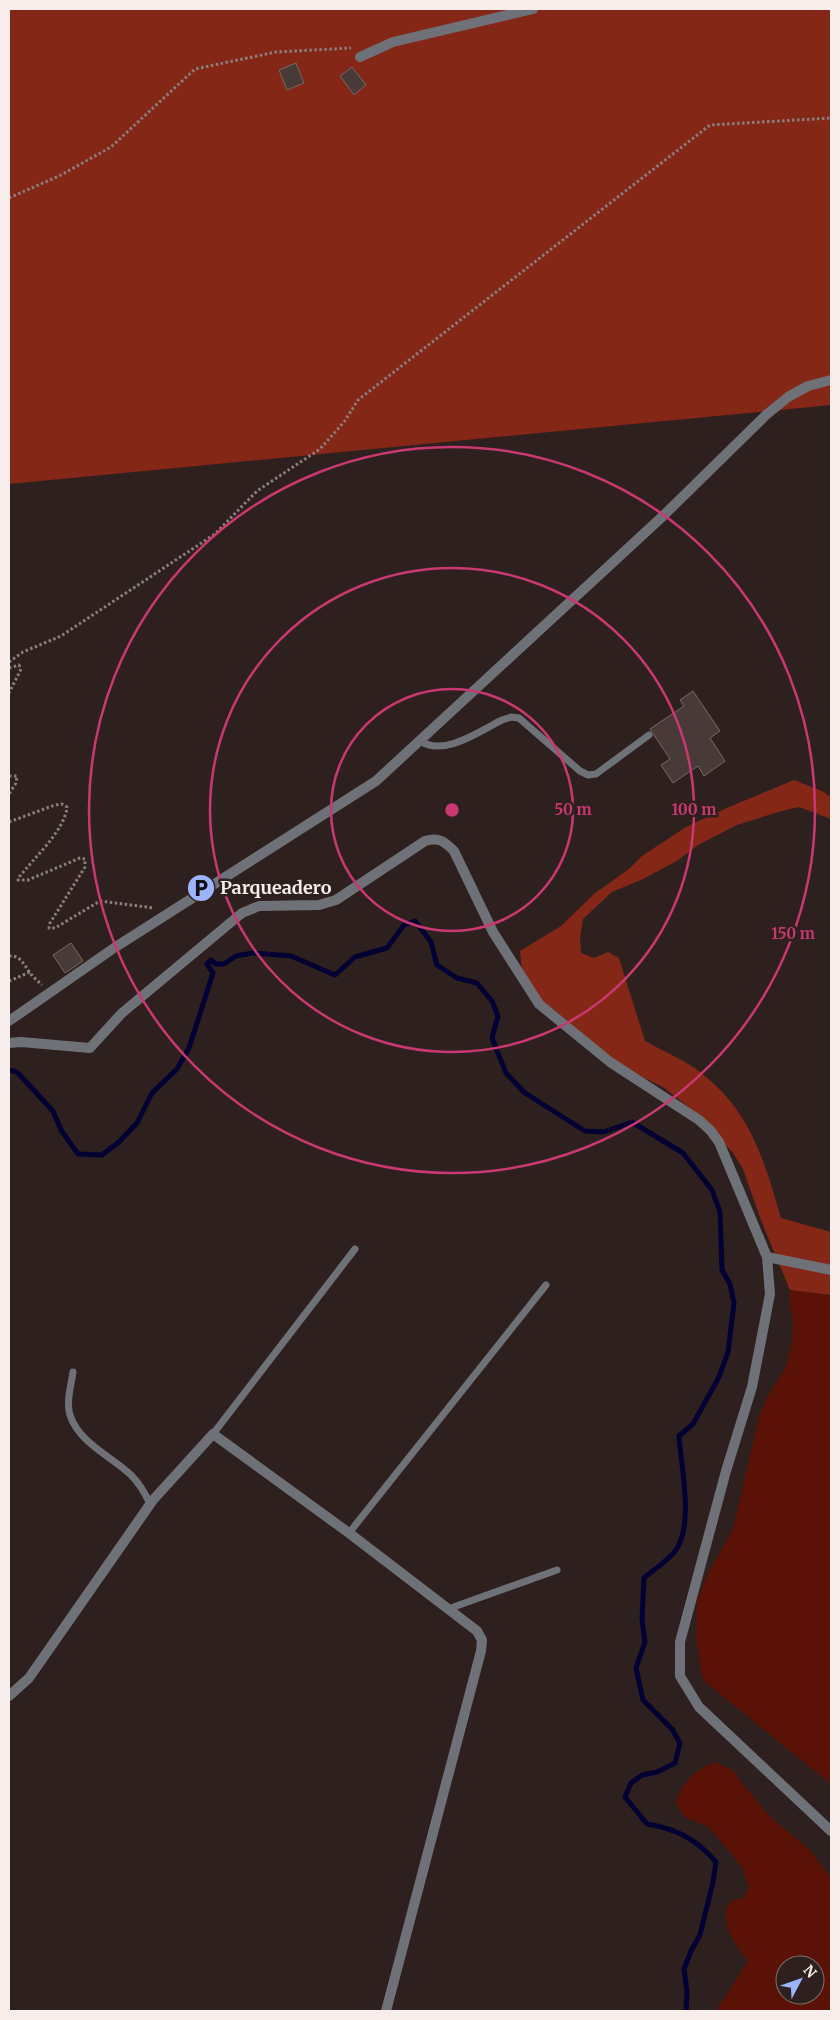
<svg xmlns="http://www.w3.org/2000/svg" width="840" height="2020" font-family="Merriweather,serif">
	<style>
		.green { fill: #591205; fill-rule: evenodd }
		.forest { fill: #842716 }
		.lines { fill: none; stroke-linecap: round; stroke-linejoin: round }
		.stream { stroke: #030034; stroke-width: 5 }
		.building { fill: #483a36; stroke: #786965 }
		.path { stroke: #8b7e7c; stroke-width: 3; stroke-dasharray: 2.5 2.5; stroke-linecap: butt }
		.lane { stroke: #6e7177; stroke-width: 7 }
		.street { stroke: #6e7177; stroke-width: 10 }
		.ring { fill: none; stroke: #ca3871; stroke-width: 2.5 }
		.labels { text-anchor: middle; stroke-width: 5; stroke-linejoin: round; paint-order: stroke }
		.poi-label { font-size: 18px; font-weight: bold; fill: #f7edeb; stroke: #2e201e; text-anchor: start }
		.centre { fill: #ca3871; stroke: #2e201e; stroke-width: 2.5 }
		.ring-label { font-size: 15px; text-anchor: middle; font-weight: bold; fill: #ca3871; stroke: #2e201e; stroke-width: 5; stroke-linejoin: round; paint-order: stroke }
	</style>
	<rect width="100%" height="100%" fill="#2e201e"/>
	<g class="green">
		<polygon points="790,1290 831,1295 831,1784 704,1681 700,1669 699,1654 696,1642 697,1600 708,1574 733,1529 759,1417 767,1397 786,1367 792,1342 793,1324 790,1306"/>
		<path d="M716,1762l16,8 37,46 42,35 20,27v133h-115l32,-50c-10,-12 -25,-33 -22,-50 1,-3 4,-8 5,-11l11,-1 7,-11 -6,-19 -18,-23 -18,-20 -21,-8 -11,-15c8,-21 19,-33 41,-41zM785,1965h30v30h-30z"/>
	</g>
	<g class="forest">
		<polygon points="9,9 831,9 831,405 9,484"/>
		<path d="M794,780l28,11 9,6v22l-32,-12 -21,5 -41,13 -39,20 -21,16 -34,18 -31,13 -29,27 -3,19 1,15 13,5 14,-6 11,6 26,83c16,9 33,16 48,26 56,39 70,89 88,151l50,14v63l-41,-5 -28,-67 -19,-54 -10,-16 -37,-40 -33,-26 -52,-25 -43,-41 -29,-23 -17,-27 -2,-20 41,-25 34,-33 34,-24 13,-13 44,-29 43,-20z"/>
	</g>
	<g class="lines">
		<path class="stream" d="M9,1070l8,2 36,39 8,19 17,24 24,1 17,-13 18,-19 15,-30 25,-24 12,-21 24,-75 -6,-9 4,-4 5,4h8l12,-8 17,-3 38,3 44,19 20,-18 32,-9 17,-23 11,-4 16,21 6,23 20,13 20,5 15,18 6,15 -6,22 14,35 19,20 60,38 19,1 28,-10 51,31 29,37 8,22 2,58 8,14 4,19 -6,49 -9,25 -26,47 -14,12c2,31 15,87 -3,114 -8,11 -23,20 -32,28l-2,41 3,23 -9,26 7,32 29,29 8,14 -5,20 -18,9 -15,3 -11,8 -6,14 22,27c30,5 49,15 69,38l-3,20 -13,53 -9,16 -7,18 3,22 -1,20"/>
	</g>
	<g class="building">
		<polygon points="296,63 304,83 287,90 279,70"/>
		<polygon points="352,67 366,85 354,95 340,76"/>
		<polygon points="693,691 720,731 710,738 725,761 704,776 698,766 673,783 661,765 670,759 650,729 684,706 680,700"/>
		<polygon points="71,943 83,961 65,973 53,955"/>
	</g>
	<g class="lines">
		<g class="path">
			<polyline points="9,198 61,175 111,147 195,69 276,52 351,48"/>
			<polyline points="9,662 23,652 61,636 215,534 257,491 320,449 344,422 358,400 710,125 831,118"/>
			<polyline points="9,668 19,665 21,669 9,693"/>
			<polyline points="9,776 17,776 16,783 9,794"/>
			<path d="M9,822l46,-17 7,-1 5,3c-2,23 -33,51 -47,69l-2,4h10l52,-22 5,1v8l-35,56 -1,5h6l45,-27 54,7"/>
			<path d="M9,956c12,-1 15,9 21,17 3,4 8,8 12,12"/>
			<polyline points="9,981 30,972"/>
		</g>
		<g class="lane">
			<path d="M420,741c24,16 60,-10 82,-21l9,-3 8,1 61,53 8,4 8,-1 53,-39"/>
			<path d="M73,1372c-2,14 -7,30 -3,43 9,28 41,41 61,60 8,8 14,18 19,29"/>
			<polyline points="213,1434 355,1249"/>
			<polyline points="349,1533 546,1285"/>
			<polyline points="448,1609 557,1570"/>
		</g>
		<g class="street">
			<polyline points="360,57 393,42 533,9"/>
			<polyline points="9,1021 114,948 376,781 663,516 766,415 788,397 808,386 831,380"/>
			<path d="M9,1043l12,-1 69,6 32,-35 120,-100 17,-7 60,-1 17,-5 89,-59c14,-4 19,0 29,10l39,81 46,72 71,58 89,58 11,10 9,12 48,115 3,37 -18,93 -26,84 -46,171v34l19,31 132,124"/>
			<polyline points="767,1257 831,1270"/>
			<polyline points="9,1696 29,1678 153,1500 213,1434 349,1533 477,1631 482,1640 481,1651 386,2011"/>
		</g>
	</g>
	<g class="ring">
		<circle cx="452" cy="810" r="121"/>
		<circle cx="452" cy="810" r="242"/>
		<circle cx="452" cy="810" r="363"/>
	</g>
	<defs>
		<symbol id="parking-disc" viewBox="-11 -11 22 22"><circle r="9.5" fill="#9cb4fd" stroke="#2e201e"/><path d="M-3.5-5.5H1a3.5 3.5 0 0 1 0 7H-1V5.5H-3.5ZM-1-3.4V-.6H.8a1.4 1.4 0 0 0 0-2.8Z" fill="#111"/></symbol>
	</defs>
	<g fill-rule="evenodd">
		<use href="#parking-disc" x="185" y="872" width="32" height="32"/>
	</g>
	<g class="labels">
		<g class="poi-label">
			<text x="220" y="894">Parqueadero</text>
		</g>
	</g>
	<circle cx="452" cy="810" r="8" class="centre"/>
	<g class="ring-label">
		<text x="573" y="815">50 m</text>
		<text x="694" y="815">100 m</text>
		<text x="793" y="939">150 m</text>
	</g>
	<rect width="840" height="2020" fill="none" stroke="#f7edeb" stroke-width="20"/>
	<g transform="translate(800 1980) rotate(49)"><circle r="24" fill="#2e201e" stroke="#7e7270"/>
	<path d="M0-4L9 19L0 12L-9 19Z" fill="#9cb4fd"/>
	<text y="-8" font-size="14" font-weight="bold" text-anchor="middle" fill="#f7edeb">N</text>
	</g>
</svg>
